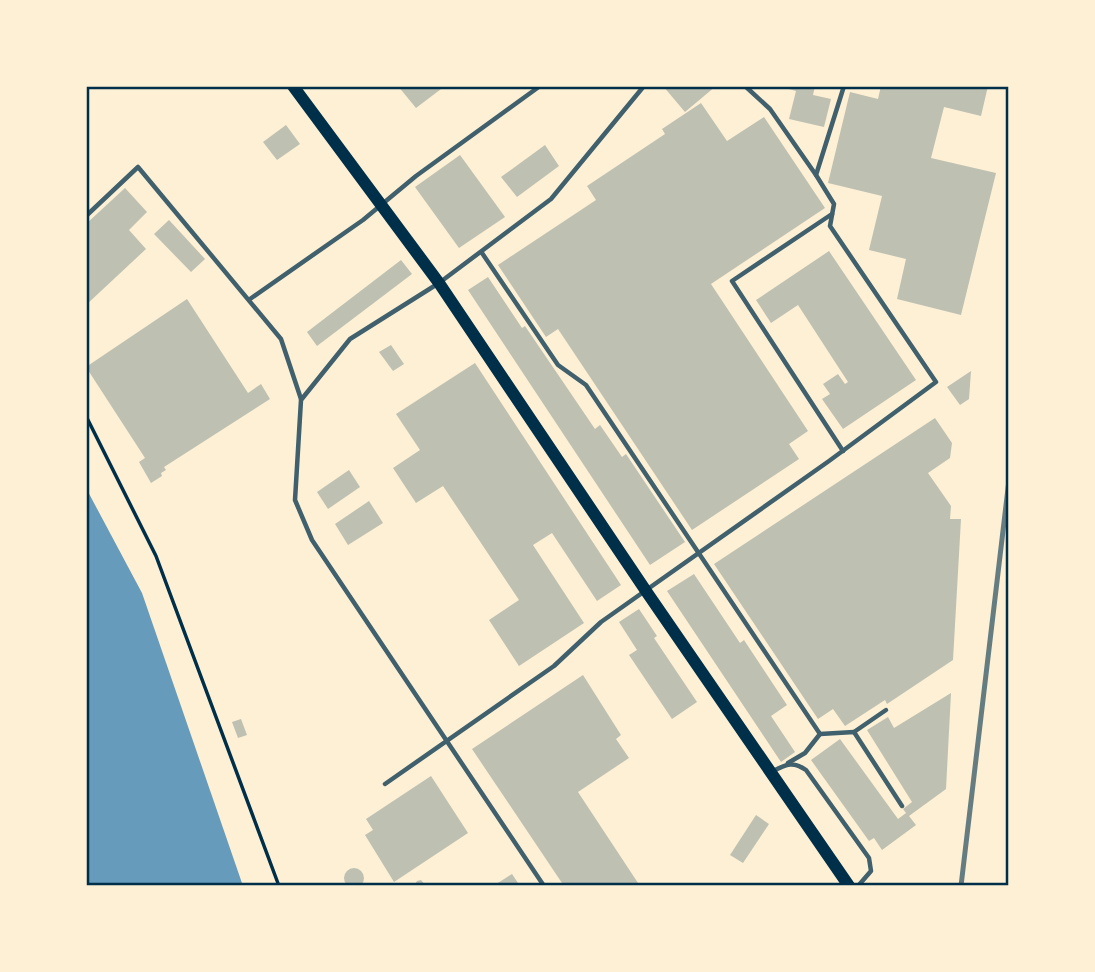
<svg xmlns="http://www.w3.org/2000/svg" width="1095" height="972" font-family="Inter,sans-serif">
	<style>
		.water { fill: #669bbc }
		.building { fill: #bec0b2 }
		.lines { fill: none; stroke-linecap: round; stroke-linejoin: round }
		.path { stroke: #003049; stroke-width: 3.5 }
		.service { stroke: #3f606c; stroke-width: 4.5 }
		.secondary { stroke: #003049; stroke-width: 12 }
		.rail { stroke: #657d81; stroke-width: 5 }
		.neatline { fill: none; stroke: #003049; stroke-width: 2.5 }
	</style>
	<rect width="100%" height="100%" fill="#fdf0d5"/>
	<polygon class="water" points="86,488 142,593 243,886 86,886"/>
	<g class="building">
		<polygon points="398,86 445,86 416,108"/>
		<polygon points="663,86 716,86 685,112"/>
		<polygon points="778,86 815,86 813,95 831,99 824,127 789,119 796,91"/>
		<polygon points="881,86 988,86 981,116 944,107 931,158 996,173 961,315 897,299 906,259 869,250 882,196 828,183 850,92 878,99"/>
		<polygon points="701,103 727,141 764,117 825,208 711,284 808,431 789,444 799,459 692,530 558,329 546,337 498,265 596,200 587,186 665,134 662,129"/>
		<polygon points="286,125 300,144 277,160 263,142"/>
		<polygon points="545,145 559,166 517,197 501,177"/>
		<polygon points="460,155 505,217 459,248 415,187"/>
		<polygon points="125,188 147,212 129,230 146,249 86,305 86,224"/>
		<polygon points="169,220 205,259 191,272 154,234"/>
		<polygon points="829,251 916,380 843,429 822,399 830,394 823,384 838,374 845,384 848,382 798,305 771,323 756,300"/>
		<polygon points="401,260 412,274 317,346 307,332"/>
		<polygon points="488,277 522,328 525,326 595,429 600,425 622,457 626,454 685,542 650,565 468,290"/>
		<polygon points="187,299 248,393 261,384 270,399 164,467 166,470 161,473 162,476 151,483 139,462 145,458 86,367"/>
		<polygon points="391,345 404,364 393,371 379,352"/>
		<polygon points="475,363 621,585 597,601 552,533 533,545 584,623 519,666 489,620 519,600 443,486 416,503 393,468 420,450 396,414"/>
		<polygon points="971,371 969,399 960,405 947,387"/>
		<polygon points="935,418 952,443 950,458 928,473 951,506 950,519 961,519 953,660 887,704 885,700 845,726 833,709 818,719 714,564"/>
		<polygon points="349,470 360,487 328,509 317,492"/>
		<polygon points="369,501 383,523 348,545 335,524"/>
		<polygon points="694,574 740,643 744,640 787,705 771,716 795,752 781,762 667,591"/>
		<polygon points="639,609 657,636 654,638 697,702 672,719 629,655 637,650 619,622"/>
		<polygon points="583,675 621,735 616,739 629,758 578,792 640,886 564,886 472,749"/>
		<polygon points="951,693 946,789 909,816 916,825 882,850 874,838 869,841 811,760 840,739 898,819 906,813 903,809 912,802 867,730 888,717 894,728"/>
		<polygon points="241,719 247,735 238,738 232,722"/>
		<polygon points="431,776 468,833 394,882 365,835 373,830 366,819"/>
		<polygon points="756,815 769,824 743,863 730,855"/>
		<circle cx="354" cy="878" r="10"/>
		<polygon points="512,874 520,886 493,886"/>
		<polygon points="421,880 426,886 414,886 417,881"/>
	</g>
	<g class="lines">
		<polyline class="path" points="86,416 156,556 279,886"/>
		<g class="service">
			<polyline points="745,86 770,109 816,175"/>
			<polyline points="832,214 732,281 843,451"/>
			<polyline points="86,216 138,167 281,339 301,399"/>
			<polyline points="482,253 558,365 586,385 820,734 854,732 902,806"/>
			<polyline points="250,299 363,220 416,176 540,86"/>
			<polyline points="854,732 886,710"/>
			<polyline points="788,763 805,753 820,734"/>
			<path d="M773,771c14,-7 20,-10 33,-1l63,88 2,13 -13,15"/>
			<polyline points="385,784 554,666 601,622 829,461 936,382 830,226 834,204 816,175 844,86"/>
			<polyline points="544,886 312,540 295,500 301,400 350,339 439,283 551,199 644,86"/>
		</g>
		<polyline class="secondary" points="293,86 439,283 646,591 849,886"/>
		<polyline class="rail" points="961,886 1009,480"/>
	</g>
	<rect width="1095" height="972" fill="none" stroke="#fdf0d5" stroke-width="175"/>
	<rect x="88" y="88" width="919" height="796" class="neatline"/>
</svg>
